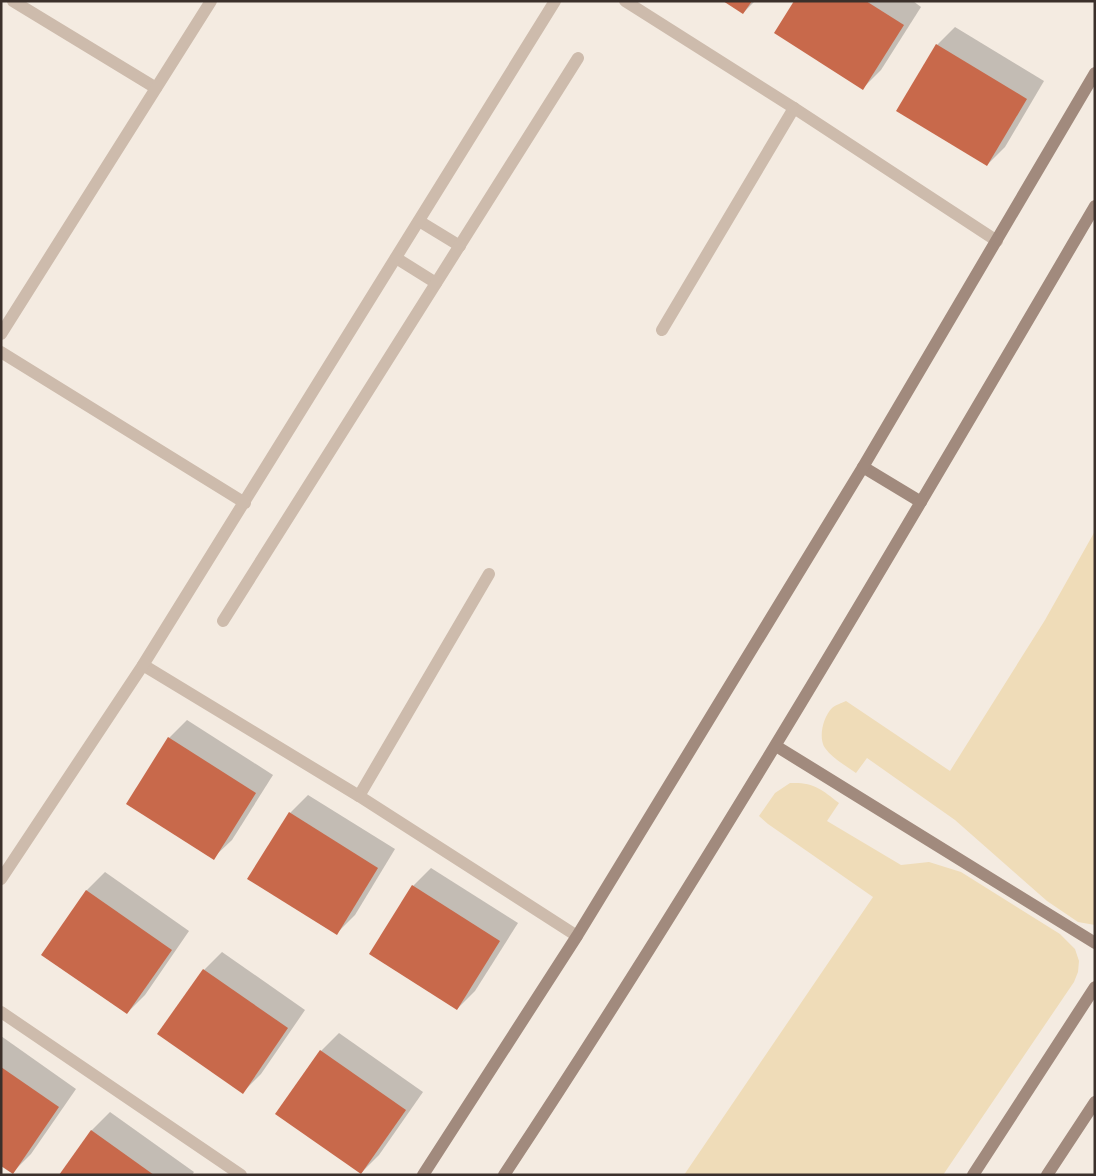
<svg xmlns="http://www.w3.org/2000/svg" width="1096" height="1176" font-family="'Sofia Sans Condensed',sans-serif">
	<style>
		.sand { fill: #efdcb8 }
		.shadow { fill: #0003 }
		.building { fill: #c8694b }
		.lines { fill: none; stroke-linecap: round; stroke-linejoin: round }
		.lane { stroke: #cdbbac; stroke-width: 12 }
		.street { stroke: #cdbbac; stroke-width: 12 }
		.secondary { stroke: #a18a7d; stroke-width: 12 }
	</style>
	<rect width="100%" height="100%" fill="#f4ebe1"/>
	<g class="sand">
		<path d="M1095,531v394l-17,-3 -31,-21 -92,-81 -88,-62 -11,15c-11,-8 -23,-14 -31,-25 -7,-10 -2,-31 7,-40 3,-3 10,-5 14,-7l104,70 95,-151z"/>
		<path d="M790,783c24,-1 31,6 49,20l-12,18 74,44 28,-3 32,10 99,62 15,15 4,12 -1,11 -4,10 -131,193h-259l189,-278 -105,-73 -9,-8 16,-23z"/>
	</g>
	<g class="shadow">
		<polygon points="725,1 755,1 743,13"/>
		<polygon points="795,1 913,1 921,7 881,70 863,88"/>
		<polygon points="955,27 1044,81 1005,147 987,165 937,45"/>
		<polygon points="187,720 273,775 232,840 213,858 169,738"/>
		<polygon points="308,795 395,849 355,915 337,933 290,813"/>
		<polygon points="431,868 518,923 475,991 457,1009 413,886"/>
		<polygon points="105,872 189,931 145,995 127,1013 43,954 87,890"/>
		<polygon points="222,952 305,1010 261,1074 243,1092 204,970"/>
		<polygon points="339,1033 423,1092 379,1155 361,1173 321,1051"/>
		<polygon points="1,1036 76,1089 31,1154 13,1172 1,1165"/>
		<polygon points="110,1112 194,1172 192,1175 60,1175 92,1130"/>
	</g>
	<g class="building">
		<polygon points="723,1 752,1 743,14"/>
		<polygon points="794,1 866,1 904,25 863,90 774,33"/>
		<polygon points="936,44 1027,99 987,166 896,111"/>
		<polygon points="168,737 256,793 214,860 126,804"/>
		<polygon points="289,812 378,868 337,935 247,879"/>
		<polygon points="412,885 500,941 457,1010 369,954"/>
		<polygon points="86,890 172,950 127,1014 41,955"/>
		<polygon points="203,969 288,1028 243,1094 157,1034"/>
		<polygon points="320,1050 406,1110 361,1174 275,1114"/>
		<polygon points="1,1067 59,1107 13,1174 1,1166"/>
		<polygon points="91,1130 154,1175 59,1175"/>
	</g>
	<g class="lines">
		<g class="lane">
			<polyline points="419,221 460,246"/>
			<polyline points="396,258 436,283"/>
			<polyline points="662,330 794,108"/>
			<polyline points="223,621 578,58"/>
			<polyline points="359,796 489,574"/>
		</g>
		<g class="street">
			<polyline points="13,1 156,88"/>
			<polyline points="625,1 794,108 997,241"/>
			<polyline points="1,334 211,1"/>
			<polyline points="1,352 245,503"/>
			<polyline points="143,665 359,796 577,936"/>
			<polyline points="1,879 143,665 555,1"/>
			<polyline points="1,1012 241,1175"/>
		</g>
		<g class="secondary">
			<polyline points="863,467 921,502"/>
			<polyline points="776,746 1095,943"/>
			<polyline points="423,1175 577,936 863,467 1095,73"/>
			<path d="M504,1175c209,-316 400,-643 591,-969"/>
			<polyline points="973,1175 1095,987"/>
			<polyline points="1047,1175 1095,1102"/>
		</g>
	</g>
	<rect width="1096" height="1176" fill="none" stroke="#3b302b" stroke-width="5"/>
</svg>
